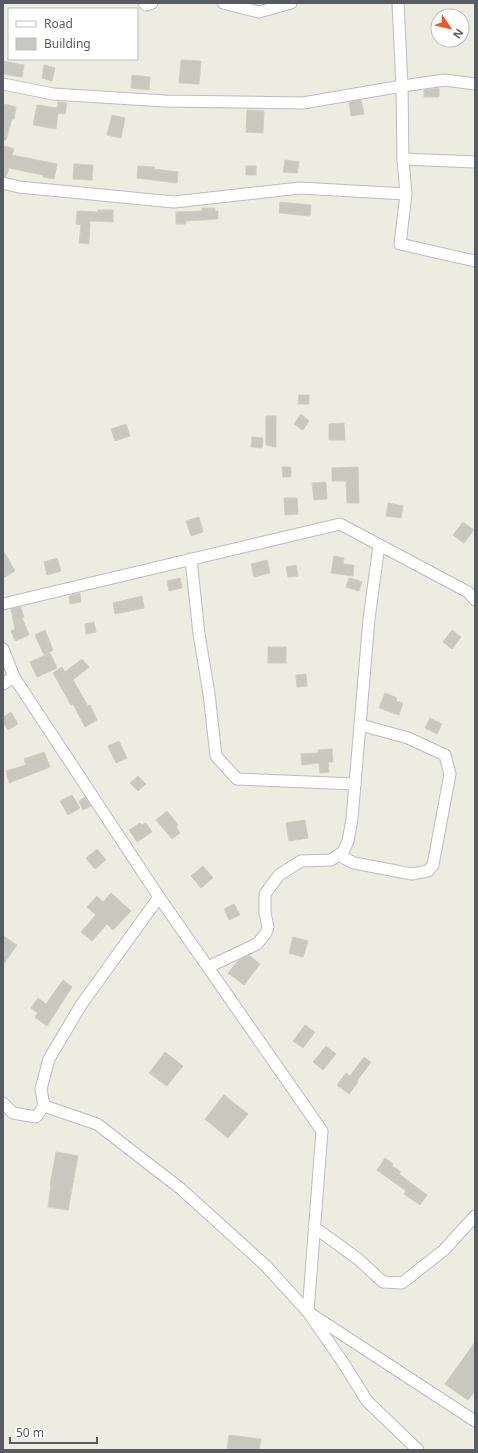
<svg xmlns="http://www.w3.org/2000/svg" width="478" height="1453" font-family="'Noto Sans',sans-serif">
	<style>
		.building { fill: #c9c8bf; stroke: #d1cebe }
		.lines { fill: none; stroke-linecap: round; stroke-linejoin: round }
		.minor-casing { stroke: #babcc2; stroke-width: 13 }
		.minor { stroke: #fff; stroke-width: 11 }
	</style>
	<rect width="100%" height="100%" fill="#ecece0"/>
	<g class="building">
		<polygon points="181,60 201,61 199,84 179,83"/>
		<polygon points="3,61 24,65 22,77 3,74"/>
		<polygon points="44,65 55,68 52,81 42,78"/>
		<polygon points="132,75 150,77 149,90 131,88"/>
		<polygon points="439,88 439,97 424,97 424,90"/>
		<polygon points="361,100 364,114 351,116 349,102"/>
		<polygon points="58,102 67,103 65,114 58,113 56,129 33,125 37,105 57,108"/>
		<polygon points="5,104 16,107 14,119 12,119 6,140 3,140 3,110"/>
		<polygon points="247,110 264,111 263,133 246,132"/>
		<polygon points="112,115 125,118 121,138 107,135"/>
		<polygon points="5,146 14,149 12,155 57,164 54,179 43,177 43,175 9,168 6,177 3,176 3,153"/>
		<polygon points="285,160 299,162 297,173 283,172"/>
		<polygon points="74,164 93,165 92,180 73,179"/>
		<polygon points="138,166 155,167 154,169 178,172 177,183 137,178"/>
		<rect x="246" y="166" width="10" height="9"/>
		<polygon points="280,202 311,205 310,216 279,213"/>
		<polygon points="202,208 215,208 215,211 218,211 218,219 186,221 186,224 176,224 176,212 202,211"/>
		<polygon points="98,210 113,210 113,222 90,221 89,244 79,243 81,225 76,224 77,211 98,212"/>
		<polygon points="299,395 309,395 309,404 298,404"/>
		<polygon points="301,414 309,421 303,430 294,424"/>
		<polygon points="266,416 276,416 276,447 266,445"/>
		<polygon points="344,423 345,440 329,440 329,424"/>
		<polygon points="126,424 130,436 115,441 111,429"/>
		<polygon points="252,437 263,438 262,448 251,447"/>
		<polygon points="282,467 291,467 291,477 283,477"/>
		<polygon points="358,467 359,503 347,503 346,481 332,481 332,468"/>
		<polygon points="326,482 327,499 314,500 312,483"/>
		<polygon points="284,498 297,498 298,514 285,515"/>
		<polygon points="388,503 403,506 401,518 386,516"/>
		<polygon points="199,517 203,532 191,536 186,521"/>
		<polygon points="463,522 474,530 464,543 453,535"/>
		<polygon points="3,550 15,571 3,578"/>
		<polygon points="334,556 344,558 343,564 354,565 353,576 331,573"/>
		<polygon points="57,558 61,571 47,575 44,562"/>
		<polygon points="267,560 270,573 254,577 251,564"/>
		<polygon points="296,565 298,576 288,577 286,567"/>
		<polygon points="180,578 182,588 169,591 167,581"/>
		<polygon points="349,578 362,582 359,591 346,587"/>
		<polygon points="80,593 81,602 70,604 69,596"/>
		<polygon points="142,596 144,608 115,614 113,603"/>
		<polygon points="21,607 24,618 22,618 29,635 15,641 11,631 15,629 11,609"/>
		<polygon points="94,622 96,632 86,634 85,624"/>
		<polygon points="45,630 53,650 44,655 35,635"/>
		<polygon points="452,630 461,637 452,649 443,642"/>
		<rect x="268" y="647" width="18" height="16"/>
		<polygon points="50,653 57,668 37,677 30,662"/>
		<polygon points="82,659 89,667 73,680 88,706 90,705 97,720 85,727 73,704 71,705 53,673 62,667 65,672"/>
		<polygon points="306,674 307,686 297,687 296,675"/>
		<polygon points="385,693 397,698 396,701 403,703 399,715 379,708"/>
		<polygon points="11,712 18,724 8,730 3,721 3,717"/>
		<polygon points="430,718 442,724 437,734 425,728"/>
		<polygon points="119,741 127,758 116,763 108,746"/>
		<polygon points="332,749 333,762 328,762 329,772 320,773 319,763 302,765 301,754 318,753 318,750"/>
		<polygon points="44,752 50,767 9,783 6,771 26,765 24,759"/>
		<polygon points="138,776 146,784 138,791 130,783"/>
		<polygon points="72,795 80,808 68,815 60,801"/>
		<polygon points="85,797 91,806 83,810 79,801"/>
		<polygon points="167,811 178,825 176,827 180,833 172,839 156,820"/>
		<polygon points="305,820 308,838 289,841 286,823"/>
		<polygon points="140,823 142,825 146,823 152,832 137,842 129,830"/>
		<polygon points="97,849 106,860 95,869 86,858"/>
		<polygon points="203,866 213,878 201,888 191,876"/>
		<polygon points="111,893 131,911 113,930 107,924 92,941 81,932 96,915 87,907 97,896 103,902"/>
		<polygon points="234,904 240,915 229,920 224,909"/>
		<polygon points="3,936 17,945 3,965"/>
		<polygon points="293,937 308,941 303,957 289,953"/>
		<polygon points="249,955 260,964 244,985 228,973 238,961"/>
		<polygon points="63,980 72,987 47,1026 35,1017 38,1013 31,1008 38,998 46,1004"/>
		<polygon points="305,1025 315,1032 303,1048 293,1041"/>
		<polygon points="326,1046 336,1054 323,1070 313,1062"/>
		<polygon points="165,1052 183,1066 167,1086 149,1073"/>
		<polygon points="364,1057 371,1062 357,1081 358,1082 349,1094 337,1085 346,1073 350,1076"/>
		<polygon points="224,1095 248,1114 228,1138 205,1119"/>
		<polygon points="56,1152 78,1156 68,1210 48,1207 51,1185 50,1185"/>
		<polygon points="385,1158 393,1164 392,1166 401,1172 399,1174 427,1195 420,1205 404,1194 406,1191 377,1170"/>
		<polygon points="475,1342 475,1391 468,1400 445,1384"/>
		<polygon points="229,1435 261,1439 259,1450 227,1450"/>
	</g>
	<g class="lines">
		<defs>
			<g id="minor">
				<polyline points="144,3 146,5 152,3"/>
				<polyline points="223,3 259,12 291,3"/>
				<polyline points="3,84 53,94 165,101 303,103 402,86 445,80 475,84"/>
				<polyline points="403,159 475,162"/>
				<polyline points="3,183 19,187 174,202 300,188 406,194 403,159 402,86 398,3"/>
				<polyline points="406,194 400,244 475,261"/>
				<polyline points="191,559 199,634 209,694 216,756 237,779 355,784"/>
				<polyline points="3,604 340,524 468,592 475,600"/>
				<polyline points="3,649 14,677 159,897 322,1131 308,1312 344,1364 367,1401 418,1450"/>
				<polyline points="3,684 14,677"/>
				<polyline points="338,855 354,863 412,874 428,871 433,865 450,774 445,755 408,738 361,725"/>
				<polyline points="208,967 257,944 266,933 268,927 265,913 265,894 279,875 301,861 331,860 343,852 348,841 352,819 369,619 379,545"/>
				<polyline points="3,1103 13,1113 36,1117 44,1106 97,1124 181,1189 265,1265 308,1312 475,1421"/>
				<polyline points="44,1106 41,1089 49,1059 81,1005 159,897"/>
				<polyline points="314,1227 358,1259 383,1282 402,1283 444,1250 475,1216"/>
			</g>
		</defs>
		<use href="#minor" class="minor-casing"/>
		<use href="#minor" class="minor"/>
	</g>
	<rect width="478" height="1453" fill="none" stroke="#585b61" stroke-width="8"/>
	<rect x="8" y="8" width="130" height="52" fill="#ffffff" stroke="#bcbdc0"/>
	<rect x="16" y="21" width="20" height="6" fill="#ffffff" stroke="#bcbdc0"/>
	<text x="44" y="28" font-size="12" fill="#585b61">Road</text>
	<rect x="16" y="38" width="20" height="12" fill="#c9c8bf" stroke="#bcbdc0"/>
	<text x="44" y="48" font-size="12" fill="#585b61">Building</text>
	<g transform="translate(450 28) rotate(125)"><circle r="19" fill="#ffffff" stroke="#bcbdc0"/>
	<path d="M0-3L7 15L0 10L-7 15Z" fill="#ed5925"/>
	<text y="-6" font-size="11" font-weight="bold" text-anchor="middle" fill="#585b61">N</text>
	</g>
	<path d="M10 1437v6h87v-6" fill="none" stroke="#585b61" stroke-width="2"/>
	<text x="16" y="1437" font-size="12" fill="#585b61" stroke="#ffffff" stroke-width="3" paint-order="stroke">50 m</text>
</svg>
